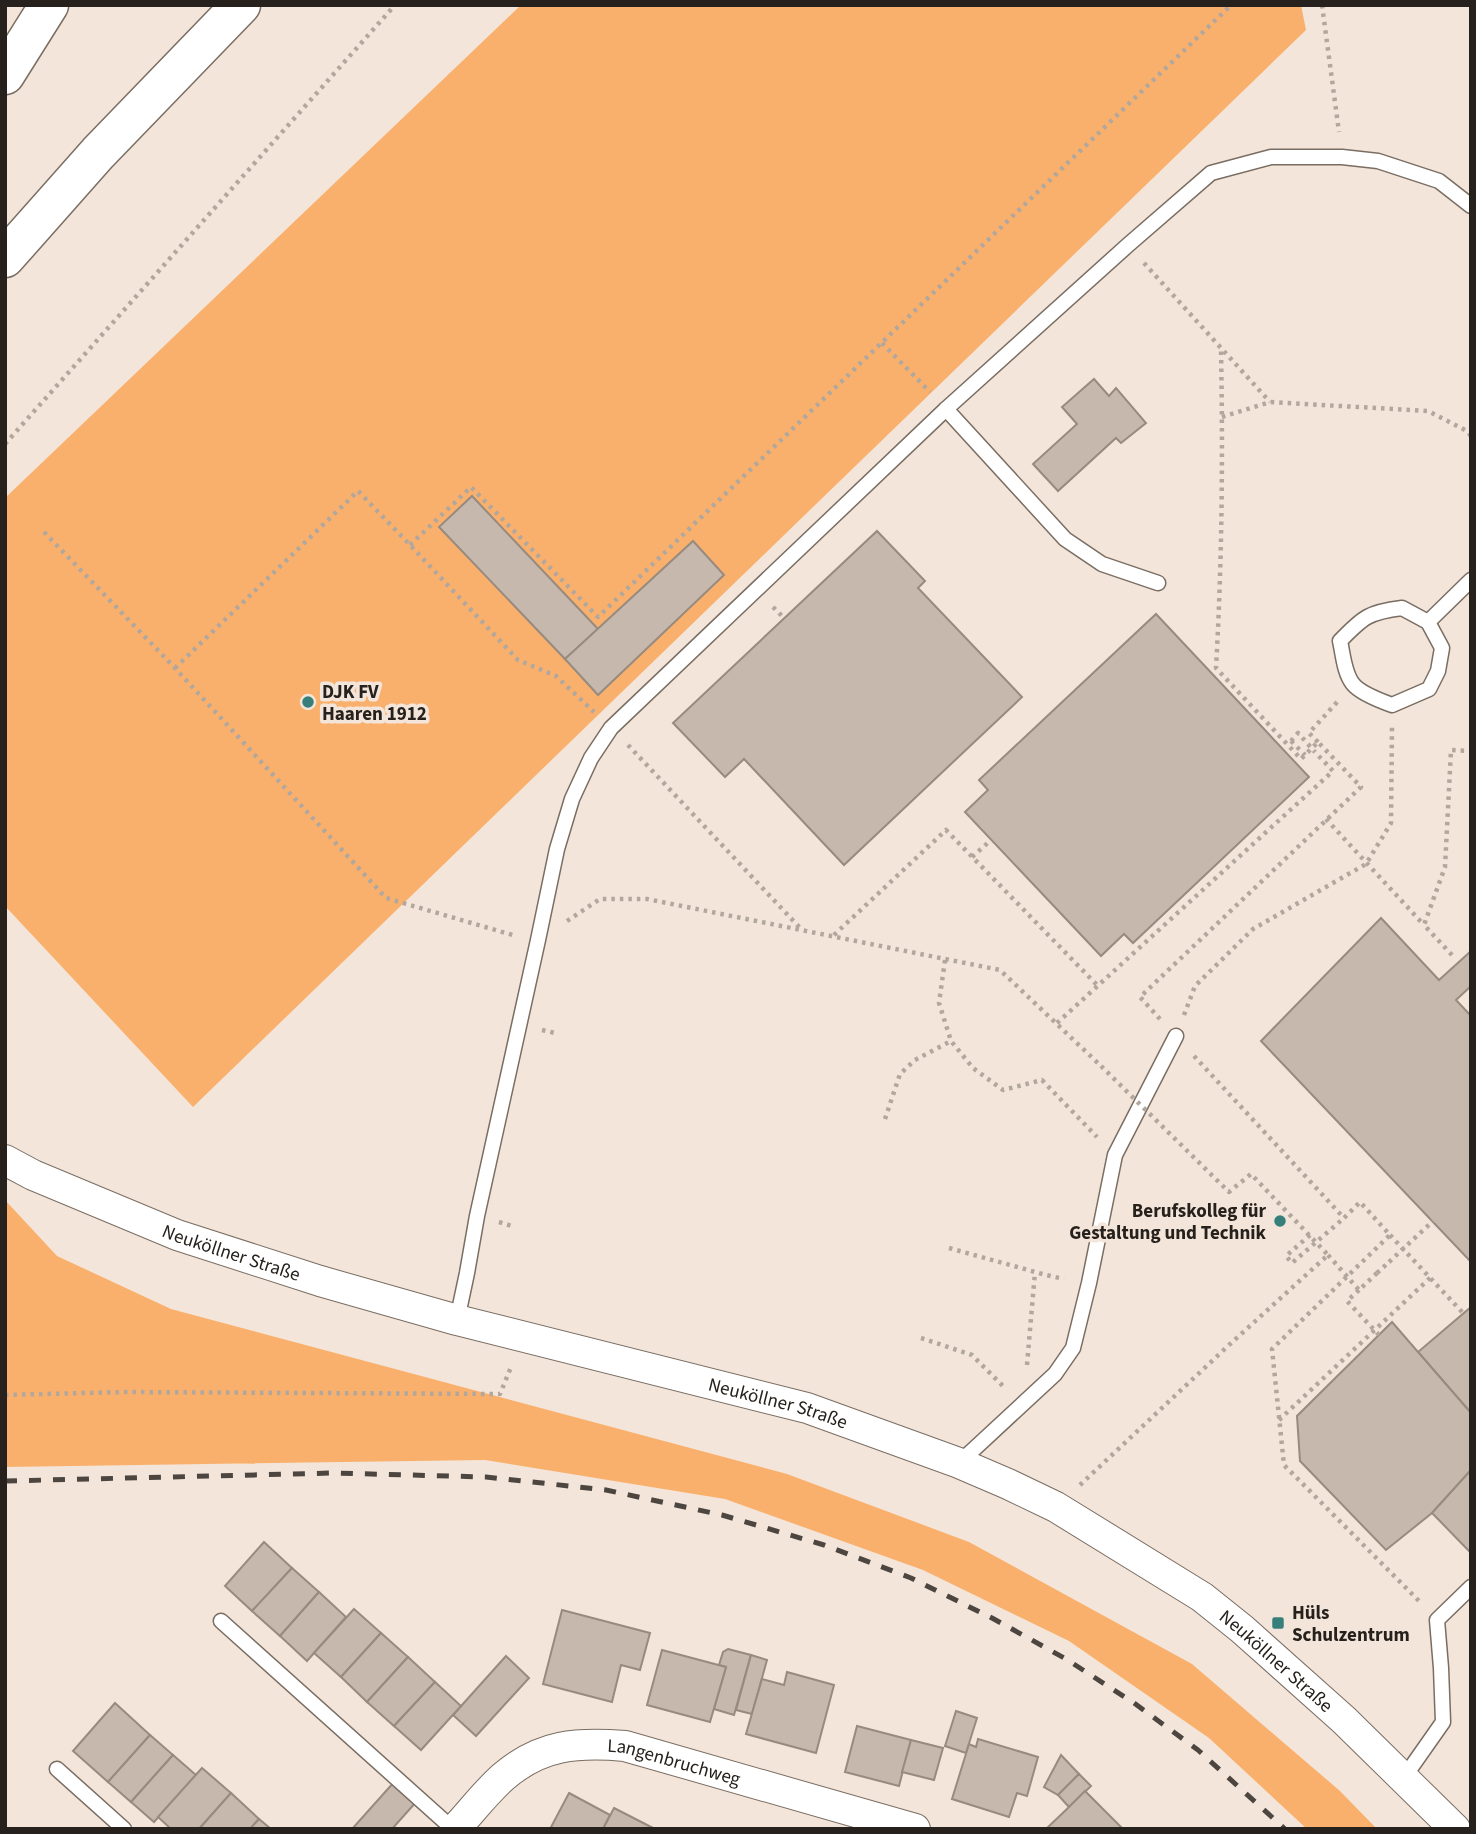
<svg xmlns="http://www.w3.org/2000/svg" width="1476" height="1834" font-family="'Source Sans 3',sans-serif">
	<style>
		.green { fill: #fab06d }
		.building { fill: #c6b8ac; stroke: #978a7f; stroke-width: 2 }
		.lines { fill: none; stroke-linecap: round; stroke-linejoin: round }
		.service-casing { stroke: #7a6d62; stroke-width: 17 }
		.minor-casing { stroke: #7a6d62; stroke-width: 32 }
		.motorway-casing { stroke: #7a6d62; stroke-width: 41 }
		.path { stroke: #b2a79d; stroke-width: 4.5; stroke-dasharray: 3.5 5; stroke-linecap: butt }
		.service { stroke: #fff; stroke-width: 14 }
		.minor { stroke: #fff; stroke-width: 30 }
		.motorway { stroke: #fff; stroke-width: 38 }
		.rail { stroke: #4d4640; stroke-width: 5; stroke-dasharray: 12 12; stroke-linecap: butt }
		.path-bridge { stroke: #b2a79d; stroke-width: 4.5; stroke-dasharray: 3.5 5; stroke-linecap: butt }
		.poi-dot { fill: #377f7b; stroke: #f3e5d9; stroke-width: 2.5 }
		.labels { text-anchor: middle; stroke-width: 7; stroke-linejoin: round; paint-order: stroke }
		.poi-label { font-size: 19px; font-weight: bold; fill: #26211c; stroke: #f3e5d9; text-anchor: start }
		.street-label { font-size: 19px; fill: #26211c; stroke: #f3e5d9 }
	</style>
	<rect width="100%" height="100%" fill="#f3e5d9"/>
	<g class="green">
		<polygon points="521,5 1301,5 1306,30 193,1107 5,906 5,498"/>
		<polygon points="5,1200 57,1256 171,1309 787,1474 969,1542 1192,1664 1340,1791 1377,1829 1307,1829 1209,1738 1069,1641 923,1570 725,1499 485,1460 5,1467"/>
	</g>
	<g class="building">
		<polygon points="1094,379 1109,396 1116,388 1146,423 1121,443 1116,438 1058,491 1033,464 1077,424 1062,407"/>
		<polygon points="472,496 598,629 565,659 439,527"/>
		<polygon points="877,531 925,581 918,588 1022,697 844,865 744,759 725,777 673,723"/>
		<polygon points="693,541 724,575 598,695 565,659"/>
		<polygon points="1156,614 1309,777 1133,943 1124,934 1101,956 965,812 988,790 979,780"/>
		<polygon points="1381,918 1439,980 1471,951 1471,986 1456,1000 1471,1016 1471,1262 1261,1041"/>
		<polygon points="1471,1307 1471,1413 1418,1352"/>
		<polygon points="1392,1322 1471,1413 1471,1470 1432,1513 1386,1550 1300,1461 1297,1416"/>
		<polygon points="1471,1470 1471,1551 1470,1552 1432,1513"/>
		<polygon points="264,1542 292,1568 252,1611 225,1586"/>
		<polygon points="292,1568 319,1592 280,1636 252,1611"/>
		<polygon points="319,1592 346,1617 307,1661 280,1636"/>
		<polygon points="354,1609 381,1633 341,1677 314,1653"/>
		<polygon points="562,1610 650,1633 640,1670 621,1665 612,1702 543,1684"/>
		<polygon points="381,1633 408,1657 367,1702 341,1677"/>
		<polygon points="728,1649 751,1655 734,1715 714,1709 726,1667 719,1665 723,1652"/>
		<polygon points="662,1650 726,1667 710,1722 647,1705"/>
		<polygon points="751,1655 767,1660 752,1714 736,1710"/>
		<polygon points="506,1656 529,1678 476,1736 453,1715"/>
		<polygon points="408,1657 435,1682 394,1726 367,1702"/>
		<polygon points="787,1672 834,1685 816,1753 746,1734 762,1679 784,1685"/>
		<polygon points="435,1682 461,1706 421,1750 394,1726"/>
		<polygon points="115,1703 150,1735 108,1782 73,1751"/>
		<polygon points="956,1711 977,1718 966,1753 945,1746"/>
		<polygon points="857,1726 911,1740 899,1786 845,1772"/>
		<polygon points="150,1735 173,1755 131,1802 108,1782"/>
		<polygon points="978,1739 1038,1757 1027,1796 1017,1793 1009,1817 952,1799 969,1744 976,1747"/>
		<polygon points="911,1740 943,1748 934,1780 902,1772"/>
		<polygon points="173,1755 196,1775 154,1822 131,1802"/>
		<polygon points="1061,1755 1079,1774 1058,1795 1044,1787"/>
		<polygon points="202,1768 231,1793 199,1829 171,1829 158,1817"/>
		<polygon points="1079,1774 1091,1786 1069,1807 1058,1795"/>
		<polygon points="395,1781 417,1801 392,1829 352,1829"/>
		<polygon points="1085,1791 1123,1829 1046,1829 1069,1807"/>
		<polygon points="231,1793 259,1819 250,1829 199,1829"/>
		<polygon points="569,1793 610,1815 603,1829 550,1829"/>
		<polygon points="614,1808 655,1829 603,1829"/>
		<polygon points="259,1819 271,1829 250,1829"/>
	</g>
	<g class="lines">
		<defs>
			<g id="service">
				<polyline points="946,409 1065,539 1102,564 1158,583"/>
				<path d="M1402,608l26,14 14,26 -4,23 -9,18 -37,16c-11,-4 -32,-12 -39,-21 -9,-11 -10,-30 -13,-43 23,-24 29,-29 62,-33z"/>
				<polyline points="1428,622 1471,580"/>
				<polyline points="457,1320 467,1273 477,1216 538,940 557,849 572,799 591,758 611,728 946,409 1128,245 1211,173 1271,157 1342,157 1378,161 1439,181 1471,206"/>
				<polyline points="959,1463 1055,1374 1073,1348 1089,1283 1115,1155 1176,1036"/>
				<polyline points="221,1621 453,1829"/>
				<polyline points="57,1769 124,1829"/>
				<polyline points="1403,1779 1443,1722 1441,1668 1437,1620 1471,1587"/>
			</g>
			<g id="minor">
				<path id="s1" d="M5,1160l28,15 144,60 143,46 137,39 350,88 152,55 49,21 48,23 146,90 40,32 102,91 111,109"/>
				<path id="s2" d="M455,1829c16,-17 31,-37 48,-52 38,-33 75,-35 122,-31l290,83"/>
			</g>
			<g id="motorway">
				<polyline points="5,75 49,5"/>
				<polyline points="5,258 98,153 241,5"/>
			</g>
		</defs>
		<use href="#service" class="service-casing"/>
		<use href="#minor" class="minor-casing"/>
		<use href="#motorway" class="motorway-casing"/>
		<g class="path">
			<polyline points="1322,5 1339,132"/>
			<polyline points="1144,263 1270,402"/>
			<polyline points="882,343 930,392"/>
			<polyline points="1222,417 1270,402 1428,411 1467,431 1471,436"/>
			<polyline points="5,444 395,5"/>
			<polyline points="44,532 175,668 386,898 516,936"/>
			<polyline points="410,545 471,487 598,617 1231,5"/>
			<polyline points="773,607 782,616"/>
			<polyline points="175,668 358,491 410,545 518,660 556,676 594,712"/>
			<polyline points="1291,741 1305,755"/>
			<polyline points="1318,742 1309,733 1338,701"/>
			<polyline points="628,745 801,929"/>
			<polyline points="1326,819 1424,925"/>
			<polyline points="972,857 991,840"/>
			<polyline points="567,921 600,899 647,899 1000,970 1101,1066"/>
			<polyline points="834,935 946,830 1098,986"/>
			<polyline points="1452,955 1424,925 1445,867 1451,750 1471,751"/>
			<polyline points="945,960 939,1003 951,1041 973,1068 1003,1090 1042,1080 1097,1137"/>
			<polyline points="1184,1015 1195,986 1253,929 1366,864 1391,823 1392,727"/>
			<path d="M1160,1019l-20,-22 221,-210 -43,-45 -17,17 -85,-91c6,-106 7,-212 5,-318"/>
			<polyline points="1057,1023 1333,771 1315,752"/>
			<polyline points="542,1030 555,1033"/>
			<polyline points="1194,1056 1344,1218 1360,1202 1390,1235 1272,1349 1284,1465 1422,1604"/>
			<polyline points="885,1119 900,1074 915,1060 951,1041"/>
			<polyline points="499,1222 512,1226"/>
			<polyline points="1310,1235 1286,1256 1292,1263 1344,1218"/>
			<polyline points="1390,1235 1463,1313"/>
			<polyline points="949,1248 1046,1275 1064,1279"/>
			<polyline points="1377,1273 1389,1262"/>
			<polyline points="921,1338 972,1355 1006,1389"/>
			<polyline points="1027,1365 1035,1272"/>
			<polyline points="5,1395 125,1392 500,1394 511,1367"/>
			<polyline points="1279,1420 1431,1277"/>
			<polyline points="1080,1485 1229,1345"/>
		</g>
		<use href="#service" class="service"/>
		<use href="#minor" class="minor"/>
		<use href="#motorway" class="motorway"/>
		<polyline class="rail" points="5,1481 334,1473 486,1477 606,1490 722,1515 824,1545 911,1578 992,1618 1066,1659 1134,1703 1198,1750 1285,1829"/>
		<g class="path-bridge">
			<polyline points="1291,741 1298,733 1315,752"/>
			<polyline points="1101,1066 1229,1192 1251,1174 1328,1255 1229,1345"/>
			<polyline points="1328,1255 1359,1290 1377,1273"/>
			<polyline points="1389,1262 1433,1221"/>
			<polyline points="1359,1290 1347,1301 1379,1335"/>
		</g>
	</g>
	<g class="poi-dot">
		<circle cx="308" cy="702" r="7"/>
		<circle cx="1280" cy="1221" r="7"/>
		<rect x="1271" y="1616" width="14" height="14" rx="3.5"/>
	</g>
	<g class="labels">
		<g class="poi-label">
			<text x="322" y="698">DJK FV<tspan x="322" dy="22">Haaren 1912</tspan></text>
			<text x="1266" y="1217" text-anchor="end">Berufskolleg für<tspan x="1266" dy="22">Gestaltung und Technik</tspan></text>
			<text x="1292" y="1619">Hüls<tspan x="1292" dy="22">Schulzentrum</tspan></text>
		</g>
		<g class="street-label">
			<text dy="7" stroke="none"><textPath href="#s1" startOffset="245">Neuköllner Straße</textPath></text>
			<text dy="7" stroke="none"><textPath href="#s1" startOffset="812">Neuköllner Straße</textPath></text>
			<text dy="7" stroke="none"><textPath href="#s1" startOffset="1379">Neuköllner Straße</textPath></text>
			<text dy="7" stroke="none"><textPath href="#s2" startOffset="252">Langenbruchweg</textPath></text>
		</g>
	</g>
	<rect width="1476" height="1834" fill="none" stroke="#26211c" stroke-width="14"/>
</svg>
